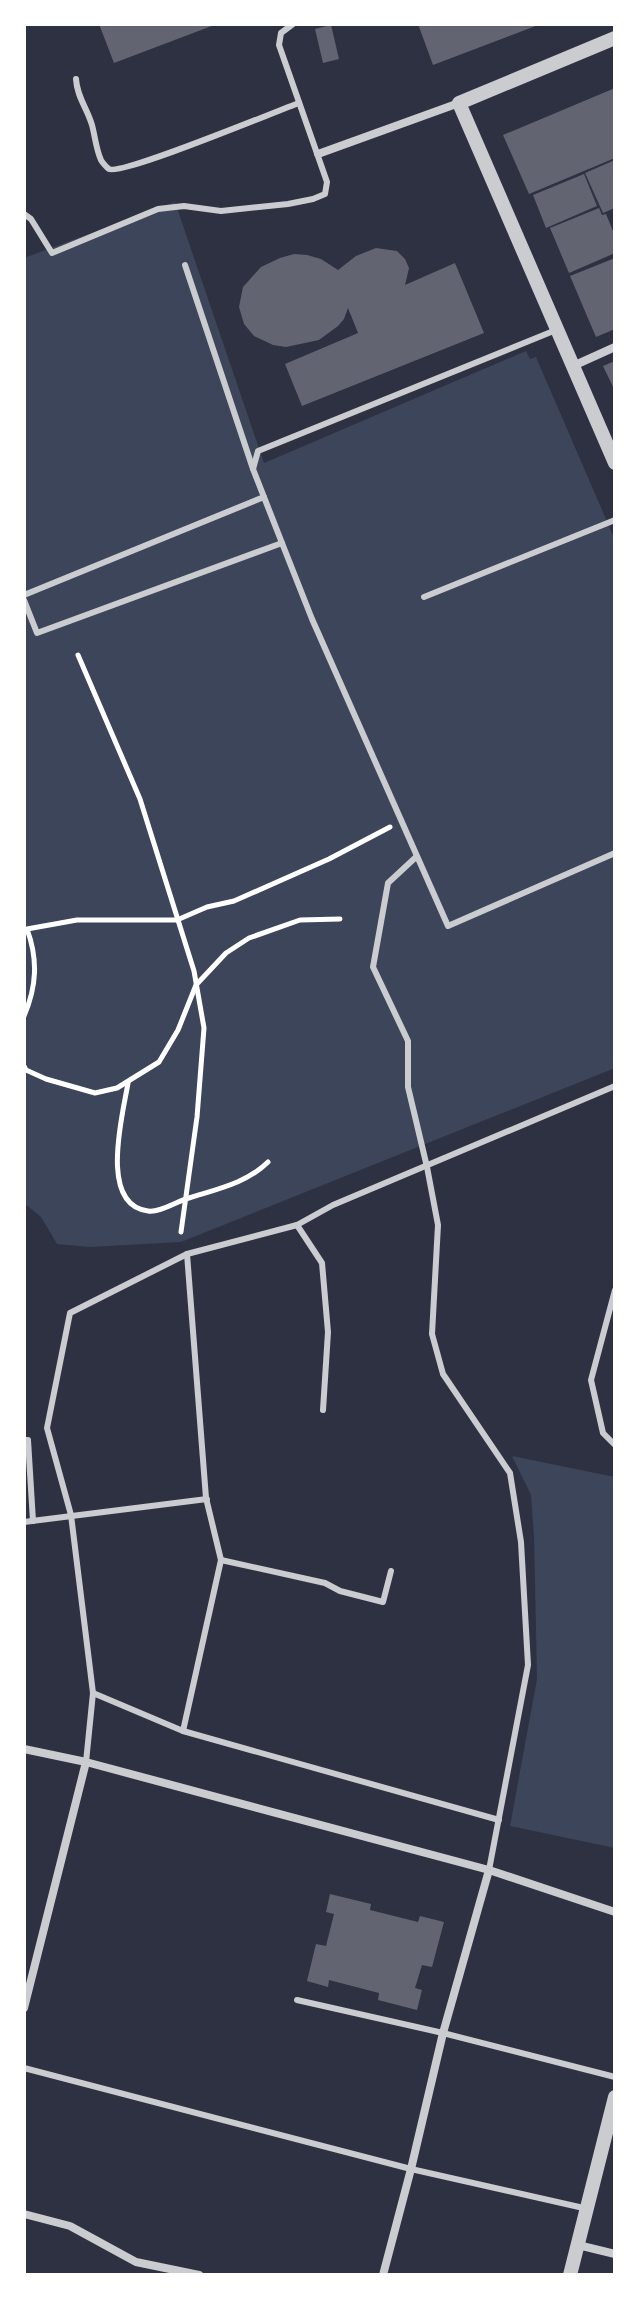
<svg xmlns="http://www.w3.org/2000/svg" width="639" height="2299" font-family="'Open Sans',sans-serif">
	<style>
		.green { fill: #3c4559 }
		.building { fill: #626471 }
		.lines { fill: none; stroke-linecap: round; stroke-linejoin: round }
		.path { stroke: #fff; stroke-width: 5 }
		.service { stroke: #caccd0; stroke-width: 6 }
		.minor { stroke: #caccd0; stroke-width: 8 }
		.tertiary { stroke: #caccd0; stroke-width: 14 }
	</style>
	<rect width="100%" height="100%" fill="#2d3142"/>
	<g class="green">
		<polygon points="175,202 264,463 526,351 530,359 536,357 615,540 615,1068 181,1242 90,1247 57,1244 41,1217 24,1203 24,258"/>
		<polygon points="512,1456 615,1477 615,1848 510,1826 537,1679 534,1536 531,1495"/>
	</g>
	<g class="building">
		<polygon points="99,24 217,24 114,63"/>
		<polygon points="418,24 541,24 433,65"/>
		<polygon points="331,25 339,59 323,63 315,29"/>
		<polygon points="615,88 615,158 529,194 503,135"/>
		<polygon points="615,160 615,208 603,213 585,173"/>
		<polygon points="584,174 597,206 546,228 533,195"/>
		<polygon points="599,208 602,215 606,214 615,236 615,253 569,273 550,228"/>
		<polygon points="376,248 397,251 405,259 409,268 405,285 455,263 484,333 302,406 285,364 358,333 348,308 344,319 338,326 319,340 286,347 273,345 254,336 244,324 239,307 243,287 261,267 280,258 294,254 307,255 321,259 338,270 356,256"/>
		<polygon points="615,258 615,329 596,337 570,276"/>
		<polygon points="615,361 615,391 603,366"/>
		<polygon points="330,1894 371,1904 370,1910 418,1922 420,1916 444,1922 432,1967 422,1965 415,1988 422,1990 417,2010 378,2000 379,1993 329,1980 328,1987 307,1981 316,1944 326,1946 334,1914 326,1912"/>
	</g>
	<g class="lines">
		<g class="path">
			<polyline points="78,655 140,799 194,971 204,1028 197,1117 181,1232"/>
			<path d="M24,1016c13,-30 14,-57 3,-87l50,-9h100l30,-13 27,-6 95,-42 61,-32"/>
			<polyline points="24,1066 26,1070 46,1079 95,1093 117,1088 159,1062 178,1030 196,985 226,953 249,938 300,920 340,919"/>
			<path d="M128,1083c-5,31 -30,122 20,128 12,2 29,-10 41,-13 28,-9 58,-15 79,-36"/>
		</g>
		<g class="service">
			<path d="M76,79c1,18 11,29 16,46 3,11 4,24 9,35 1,2 6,8 8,9 12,7 165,-57 190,-66"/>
			<polyline points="24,214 31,219 52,253 158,209 184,206 221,211 288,204 313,199 325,194 327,182 279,45 281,33 293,24"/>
			<polyline points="185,265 253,469 282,543 312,619 448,926 615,853"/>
			<polyline points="253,469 258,451 556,330"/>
			<polyline points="24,595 264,497"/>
			<polyline points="424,597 615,520"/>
			<polyline points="24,600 37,633 282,543"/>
			<polyline points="416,857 388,883 373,967 408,1041 408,1087 427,1167 438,1225 432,1334 443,1374 510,1473 521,1542 528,1665 489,1870"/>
			<polyline points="297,1225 322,1263 328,1332 323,1410"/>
			<polyline points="615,1290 591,1380 603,1433 615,1445"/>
			<polyline points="24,1440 28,1440 33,1521"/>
			<polyline points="24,1522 207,1499"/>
			<polyline points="221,1560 325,1583 340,1591 383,1602 391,1571"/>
			<polyline points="93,1693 183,1731 499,1820"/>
			<polyline points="183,1731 221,1560 206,1498 187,1254"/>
			<polyline points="86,1762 93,1693 71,1515 47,1428 70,1313 187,1254 297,1225 333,1205 615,1086"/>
			<polyline points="297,2000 443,2033 615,2077"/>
			<polyline points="24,2068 411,2169 588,2209"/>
		</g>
		<g class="minor">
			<polyline points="318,154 459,103"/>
			<polyline points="573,366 615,347"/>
			<polyline points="24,1749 86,1762 489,1870 615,1912"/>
			<polyline points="24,2008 86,1762"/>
			<polyline points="24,2214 70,2226 136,2262 199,2275"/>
			<polyline points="578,2245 615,2254"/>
			<polyline points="383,2275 411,2169 443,2033 489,1870"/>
		</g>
		<g class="tertiary">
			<polyline points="615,38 459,103 615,463"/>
			<polyline points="570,2275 615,2097"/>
		</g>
	</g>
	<rect width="639" height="2299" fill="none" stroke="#ffffff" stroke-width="52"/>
</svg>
